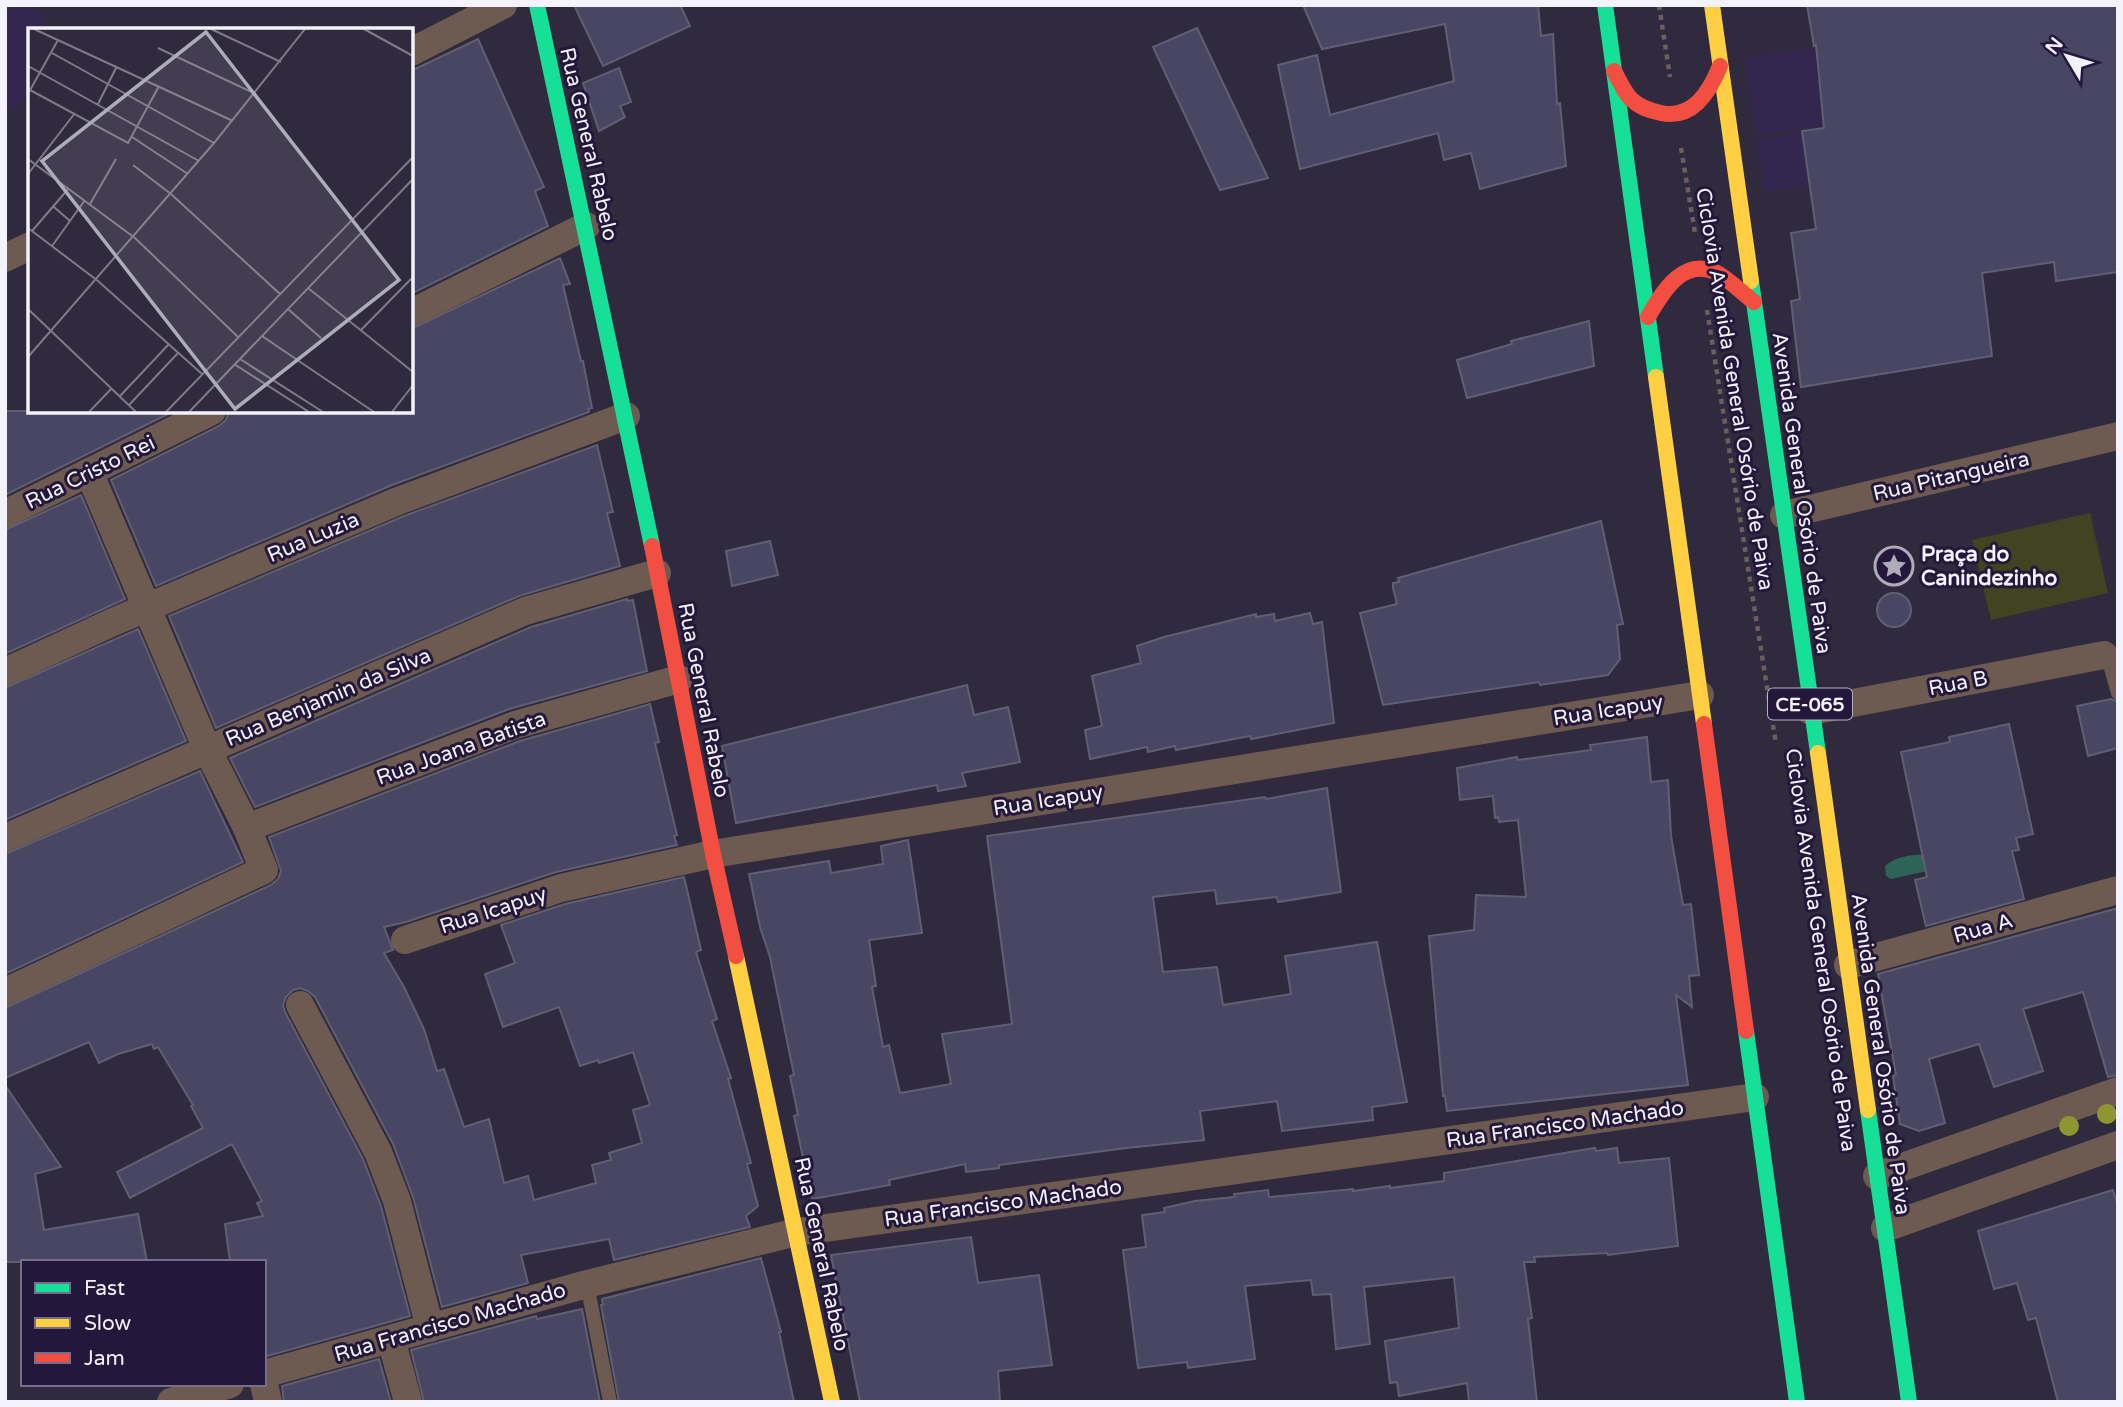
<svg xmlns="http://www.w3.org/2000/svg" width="2123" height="1407" font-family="'Varela Round',sans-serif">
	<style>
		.built { fill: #33274f }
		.green { fill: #404421 }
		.water { fill: #2e6458 }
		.building { fill: #484663; stroke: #605f71; stroke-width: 2 }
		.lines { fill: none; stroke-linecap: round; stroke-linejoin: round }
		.path { stroke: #6b5e5d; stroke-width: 4.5; stroke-dasharray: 5 5; stroke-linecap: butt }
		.lane { stroke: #6d5a50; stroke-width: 14 }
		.street { stroke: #6d5a50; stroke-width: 28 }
		.fast { stroke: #16e098; stroke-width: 16 }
		.slow { stroke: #ffcf43; stroke-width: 16 }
		.jam { stroke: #f24e42; stroke-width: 16 }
		.tree { fill: #8f9631 }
		.labels { text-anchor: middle; stroke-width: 6; stroke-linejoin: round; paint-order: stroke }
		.shield { fill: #23183c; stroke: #b5b1c2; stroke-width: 2 }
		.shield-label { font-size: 19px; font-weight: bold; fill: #f4f2fc }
		.street-label { font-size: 21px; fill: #f4f2fc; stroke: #23183c }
		.poi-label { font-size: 21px; font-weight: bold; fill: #f4f2fc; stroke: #23183c; text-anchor: start }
		.inset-road { fill: none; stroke: #7e7a8b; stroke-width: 2 }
		.view { fill: #afacba; fill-opacity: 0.15; stroke: #afacba; stroke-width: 3.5 }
		.inset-edge { fill: none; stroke: #f4f2fc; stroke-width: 3.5 }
	</style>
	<rect width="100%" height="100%" fill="#302a3f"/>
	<g class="built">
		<polygon points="5,5 35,5 47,30 30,30 30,99 5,111"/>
		<polygon points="1979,20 1989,100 1757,135 1745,58"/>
		<polygon points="1991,104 2000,159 1765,192 1757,139"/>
	</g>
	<polygon class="green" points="2090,513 2108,593 1991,620 1972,540"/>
	<path class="water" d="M1926,854l6,16 -41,9 -5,-3 -1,-10c11,-10 27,-11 41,-12z"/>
	<g class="building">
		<polygon points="574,5 680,5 690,26 603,66"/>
		<polygon points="1303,5 1538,5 1541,36 1553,34 1557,104 1560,103 1566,166 1480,189 1471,153 1444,160 1438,133 1300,169 1278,65 1317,55 1330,115 1454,81 1445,24 1322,49"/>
		<polygon points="1807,5 2118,5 2118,272 2056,281 2054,262 1982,273 1992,356 1801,387 1791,301 1800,299 1791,233 1816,229 1802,131 1824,128 1816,45 1814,46"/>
		<polygon points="1197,28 1268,178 1220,190 1153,47"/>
		<polygon points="478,39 544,187 535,191 548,226 411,294 411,71"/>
		<polygon points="619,68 631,102 620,106 625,117 599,131 583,83"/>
		<polygon points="560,258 570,284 563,285 581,361 583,361 592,408 588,409 589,412 392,485 156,586 111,480 219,426 226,420 229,411 411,411 411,329"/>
		<polygon points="1589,321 1594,366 1467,398 1457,360 1512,344 1511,341"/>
		<polygon points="5,411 174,411 5,495"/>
		<polygon points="597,445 613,512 607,513 620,566 519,596 216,728 169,616 404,516"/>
		<polygon points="81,495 125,599 5,654 5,530"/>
		<polygon points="1601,521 1623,624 1617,625 1620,659 1608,675 1540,685 1539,682 1383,705 1360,613 1397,604 1393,588 1393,583 1399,582 1398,578"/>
		<polygon points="770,541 778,575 732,586 726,551"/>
		<circle cx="1894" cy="610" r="17"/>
		<polygon points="627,599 628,601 633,600 647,671 509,709 255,807 230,758 531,627"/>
		<polygon points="1310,613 1313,624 1322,622 1334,723 1251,739 1250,736 1176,750 1175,746 1148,752 1147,747 1090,759 1085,730 1102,726 1092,676 1141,663 1137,646 1164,637 1256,614 1256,617 1274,614 1275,621"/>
		<polygon points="138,629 186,741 5,820 5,688"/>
		<polygon points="967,685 974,715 1008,707 1020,762 962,773 966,786 938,791 937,785 736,823 722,746"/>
		<polygon points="2111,699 2118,702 2118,748 2088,756 2077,706"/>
		<polygon points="650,704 659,742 655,743 677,835 674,836 677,845 556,872 406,922 384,927 393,950 384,953 404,987 424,1029 437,1071 444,1069 464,1127 489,1119 504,1183 528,1176 534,1200 596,1183 592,1165 611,1160 609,1153 642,1143 633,1110 650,1105 633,1052 599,1063 598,1060 580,1066 559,1007 503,1027 485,974 515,963 501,925 565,904 684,877 701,950 696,952 717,1019 712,1021 731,1078 728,1079 751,1163 747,1164 758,1206 746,1216 750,1227 614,1260 609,1239 521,1255 528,1283 442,1307 413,1197 393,1144 315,997 308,991 300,988 293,990 286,997 283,1005 285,1012 363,1159 381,1206 410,1316 264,1357 264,1262 230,1262 225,1224 263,1216 257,1203 262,1201 232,1144 130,1198 117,1172 203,1128 191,1106 193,1105 158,1047 154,1049 152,1044 118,1054 99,1063 89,1042 5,1078 5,1008 271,885 278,879 281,871 269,837 520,741"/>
		<polygon points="2009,724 2033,834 2016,838 2019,850 2012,851 2024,899 1926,926 1915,880 1927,877 1901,752 1950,742 1949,737"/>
		<polygon points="1647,737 1651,782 1668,780 1671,836 1683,905 1691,904 1699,975 1689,976 1692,1007 1676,995 1688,1085 1447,1111 1445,1096 1443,1096 1429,936 1474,930 1476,895 1526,897 1518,820 1499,822 1498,817 1495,818 1493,796 1460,800 1457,768 1517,757 1518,760 1591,750 1590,745"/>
		<polygon points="200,771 243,862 5,974 5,854"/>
		<polygon points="1327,788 1341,892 1278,902 1277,897 1217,904 1215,890 1153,897 1163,972 1217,967 1223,1005 1291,994 1285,956 1377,942 1407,1102 1372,1107 1373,1120 1282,1131 1277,1101 1200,1111 1204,1140 1126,1148 999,1165 999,1168 966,1172 965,1164 889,1180 890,1185 812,1199 794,1116 798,1115 790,1076 794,1075 770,957 760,927 749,874 829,861 831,873 883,864 881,846 908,840 922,933 869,940 876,986 872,987 883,1047 889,1045 900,1093 951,1084 942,1034 1012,1024 987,836 1265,797 1266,799"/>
		<polygon points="2118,908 2118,1075 2108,1077 2083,992 2023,1009 2043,1071 1994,1087 1979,1044 1929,1059 1945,1123 1919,1131 1900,1124 1893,1076 1896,1075 1878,974"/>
		<polygon points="5,1085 61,1167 35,1174 44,1230 138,1214 147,1262 5,1262"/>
		<polygon points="1595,1148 1596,1151 1617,1148 1619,1163 1669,1158 1678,1246 1608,1255 1607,1253 1534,1257 1535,1262 1524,1262 1532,1318 1528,1319 1537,1402 1469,1402 1467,1383 1399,1396 1397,1382 1390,1383 1385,1341 1459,1328 1454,1277 1364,1287 1370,1344 1336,1349 1331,1294 1313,1295 1311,1280 1245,1286 1255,1359 1188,1368 1187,1362 1138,1368 1123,1250 1146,1247 1142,1215 1165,1212 1164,1208 1195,1201 1235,1197 1234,1194 1268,1190 1269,1197 1353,1189 1353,1191 1390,1186 1390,1188 1444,1181 1444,1173"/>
		<polygon points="2113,1190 2118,1206 2118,1402 2058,1402 2036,1318 2028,1320 2017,1283 1994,1289 1978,1231"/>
		<polygon points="971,1237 978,1283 1039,1275 1052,1365 998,1371 1000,1402 860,1402 831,1255"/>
		<polygon points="761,1258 781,1332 779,1332 794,1402 619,1402 601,1305 603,1305 602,1299"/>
		<polygon points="582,1309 600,1402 424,1402 411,1350 536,1316 537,1319"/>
		<polygon points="379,1359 391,1402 284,1402 282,1386"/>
	</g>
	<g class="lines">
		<g class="path">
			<polyline points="1659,5 1670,77"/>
			<polyline points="1681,148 1695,233"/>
			<polyline points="1707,310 1776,744"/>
		</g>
		<g class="lane">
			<polyline points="2104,655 2109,661 2118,693"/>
			<polyline points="587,1284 610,1402"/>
		</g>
		<g class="street">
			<polyline points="411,52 503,5"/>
			<polyline points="5,258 30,246"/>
			<polyline points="411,313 586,226"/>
			<polyline points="5,514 212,411"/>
			<polyline points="1784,515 2118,436"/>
			<polyline points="5,672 113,622 398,501 626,416"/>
			<polyline points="1811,711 2104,655"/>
			<polyline points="247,828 515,725 679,679"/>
			<polyline points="5,838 525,611 657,573"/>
			<polyline points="405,940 561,888 713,854 1700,695"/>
			<polyline points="1848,965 2118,890"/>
			<polyline points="5,992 264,870 247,828 207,749 89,472"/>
			<polyline points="300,1005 378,1152 397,1201 430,1328"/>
			<polyline points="1877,1176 2118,1091"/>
			<polyline points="1885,1228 2118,1145"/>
			<polyline points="391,1339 408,1402"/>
			<polyline points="264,1374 587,1284 797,1232 1755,1097"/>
			<polyline points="264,1384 268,1402"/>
			<polyline points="171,1402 230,1384"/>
		</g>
		<g class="fast">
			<polyline points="537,5 652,546"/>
			<polyline points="1605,5 1656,377"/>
			<polyline points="1751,281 1818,753"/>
			<polyline points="1746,1031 1797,1402"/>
			<polyline points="1868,1110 1909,1402"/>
		</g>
		<g class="slow">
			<polyline points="1712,5 1751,281"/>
			<polyline points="1656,377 1704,724"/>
			<polyline points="1818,753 1868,1110"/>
			<polyline points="736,956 832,1402"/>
		</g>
		<g class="jam">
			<path d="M1614,71c5,9 10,21 17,28 8,8 20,12 30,14 32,7 49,-22 59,-47"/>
			<path d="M1648,317c15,-26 36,-62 71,-43 13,8 23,19 35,28"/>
			<polyline points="652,546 713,854 736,956"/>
			<polyline points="1704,724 1746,1031"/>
		</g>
	</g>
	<g class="tree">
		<circle cx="2107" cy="1114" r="10"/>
		<circle cx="2069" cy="1126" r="10"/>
	</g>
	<defs>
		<symbol id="sight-ring" viewBox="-11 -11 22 22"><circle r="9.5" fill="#23183c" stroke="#afacba" stroke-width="1.5"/><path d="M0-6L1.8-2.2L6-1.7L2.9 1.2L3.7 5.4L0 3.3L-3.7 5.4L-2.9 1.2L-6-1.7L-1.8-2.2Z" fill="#afacba"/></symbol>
	</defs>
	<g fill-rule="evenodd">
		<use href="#sight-ring" x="1872" y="544" width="44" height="44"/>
	</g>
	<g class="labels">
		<rect class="shield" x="1768" y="688.5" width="84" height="31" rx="5"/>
		<g class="shield-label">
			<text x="1810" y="711">CE-065</text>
		</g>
		<g class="street-label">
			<text transform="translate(589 144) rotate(77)" y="7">Rua General Rabelo</text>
			<text transform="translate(1735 389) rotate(81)" y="7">Ciclovia Avenida General Osório de Paiva</text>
			<text transform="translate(90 472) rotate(-26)" y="7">Rua Cristo Rei</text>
			<text transform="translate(1951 476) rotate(-13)" y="7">Rua Pitangueira</text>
			<text transform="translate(1802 493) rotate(82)" y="7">Avenida General Osório de Paiva</text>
			<text transform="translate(313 537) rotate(-23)" y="7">Rua Luzia</text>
			<text transform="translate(1958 683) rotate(-11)" y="7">Rua B</text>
			<text transform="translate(328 697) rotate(-23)" y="7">Rua Benjamin da Silva</text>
			<text transform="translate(704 700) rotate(79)" y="7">Rua General Rabelo</text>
			<text transform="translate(1608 710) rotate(-9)" y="7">Rua Icapuy</text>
			<text transform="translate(461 748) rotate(-20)" y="7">Rua Joana Batista</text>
			<text transform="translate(1048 800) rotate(-9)" y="7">Rua Icapuy</text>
			<text transform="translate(493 910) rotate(-18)" y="7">Rua Icapuy</text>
			<text transform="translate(1983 928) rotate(-16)" y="7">Rua A</text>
			<text transform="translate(1821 950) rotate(82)" y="7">Ciclovia Avenida General Osório de Paiva</text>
			<text transform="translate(1881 1054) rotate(82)" y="7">Avenida General Osório de Paiva</text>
			<text transform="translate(1565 1124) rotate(-8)" y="7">Rua Francisco Machado</text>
			<text transform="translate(1003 1203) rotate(-8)" y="7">Rua Francisco Machado</text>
			<text transform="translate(822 1254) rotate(78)" y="7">Rua General Rabelo</text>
			<text transform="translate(450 1322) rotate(-16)" y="7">Rua Francisco Machado</text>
		</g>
		<g class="poi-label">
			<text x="1921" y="561">Praça do<tspan x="1921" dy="24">Canindezinho</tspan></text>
		</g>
	</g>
	<g transform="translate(28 28)">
		<rect width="385" height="385" fill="#302a3f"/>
		<path class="inset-road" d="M6,1l199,92M183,1l70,33M336,1l49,27M130,20l98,46M24,25l162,90M0,38l171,95M2,62l98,53 31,-57M1,64l29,-52M70,76l19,-38M104,109l56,37M0,131l107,79 103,99M105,137l38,29 109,100M0,146l47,-61M62,176l26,-45M26,179l16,14M0,200l70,53 104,93M4,203l37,-43M24,218l33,-46M280,260l105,84M0,281l108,103M260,281l33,29M333,302l52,-53M234,308l112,76M0,329l186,-214 91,-114M212,331l83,53M206,336l75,48M92,368l49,-52M101,377l49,-52M61,384l23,-24M138,384l247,-255M161,384l224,-233M364,384l21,-27"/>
		<path class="view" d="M178,4l193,248 -164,129 -193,-248z"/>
		<rect width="385" height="385" class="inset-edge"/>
	</g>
	<rect width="2123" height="1407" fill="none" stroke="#f4f2fc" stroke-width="14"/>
	<rect x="21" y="1260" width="245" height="126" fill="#23183c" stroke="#776f89" stroke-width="2"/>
	<rect x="35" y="1283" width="35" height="10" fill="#16e098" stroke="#776f89" stroke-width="2"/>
	<text x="84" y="1295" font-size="21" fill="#f4f2fc">Fast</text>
	<rect x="35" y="1318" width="35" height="10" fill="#ffcf43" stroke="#776f89" stroke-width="2"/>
	<text x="84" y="1330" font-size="21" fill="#f4f2fc">Slow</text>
	<rect x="35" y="1353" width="35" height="10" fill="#f24e42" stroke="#776f89" stroke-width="2"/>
	<text x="84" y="1365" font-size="21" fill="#f4f2fc">Jam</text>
	<g transform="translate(2067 56) rotate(308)" stroke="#23183c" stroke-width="5" paint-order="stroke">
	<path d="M0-5L12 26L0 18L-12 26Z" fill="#f4f2fc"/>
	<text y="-10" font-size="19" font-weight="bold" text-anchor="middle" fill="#f4f2fc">N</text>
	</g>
</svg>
